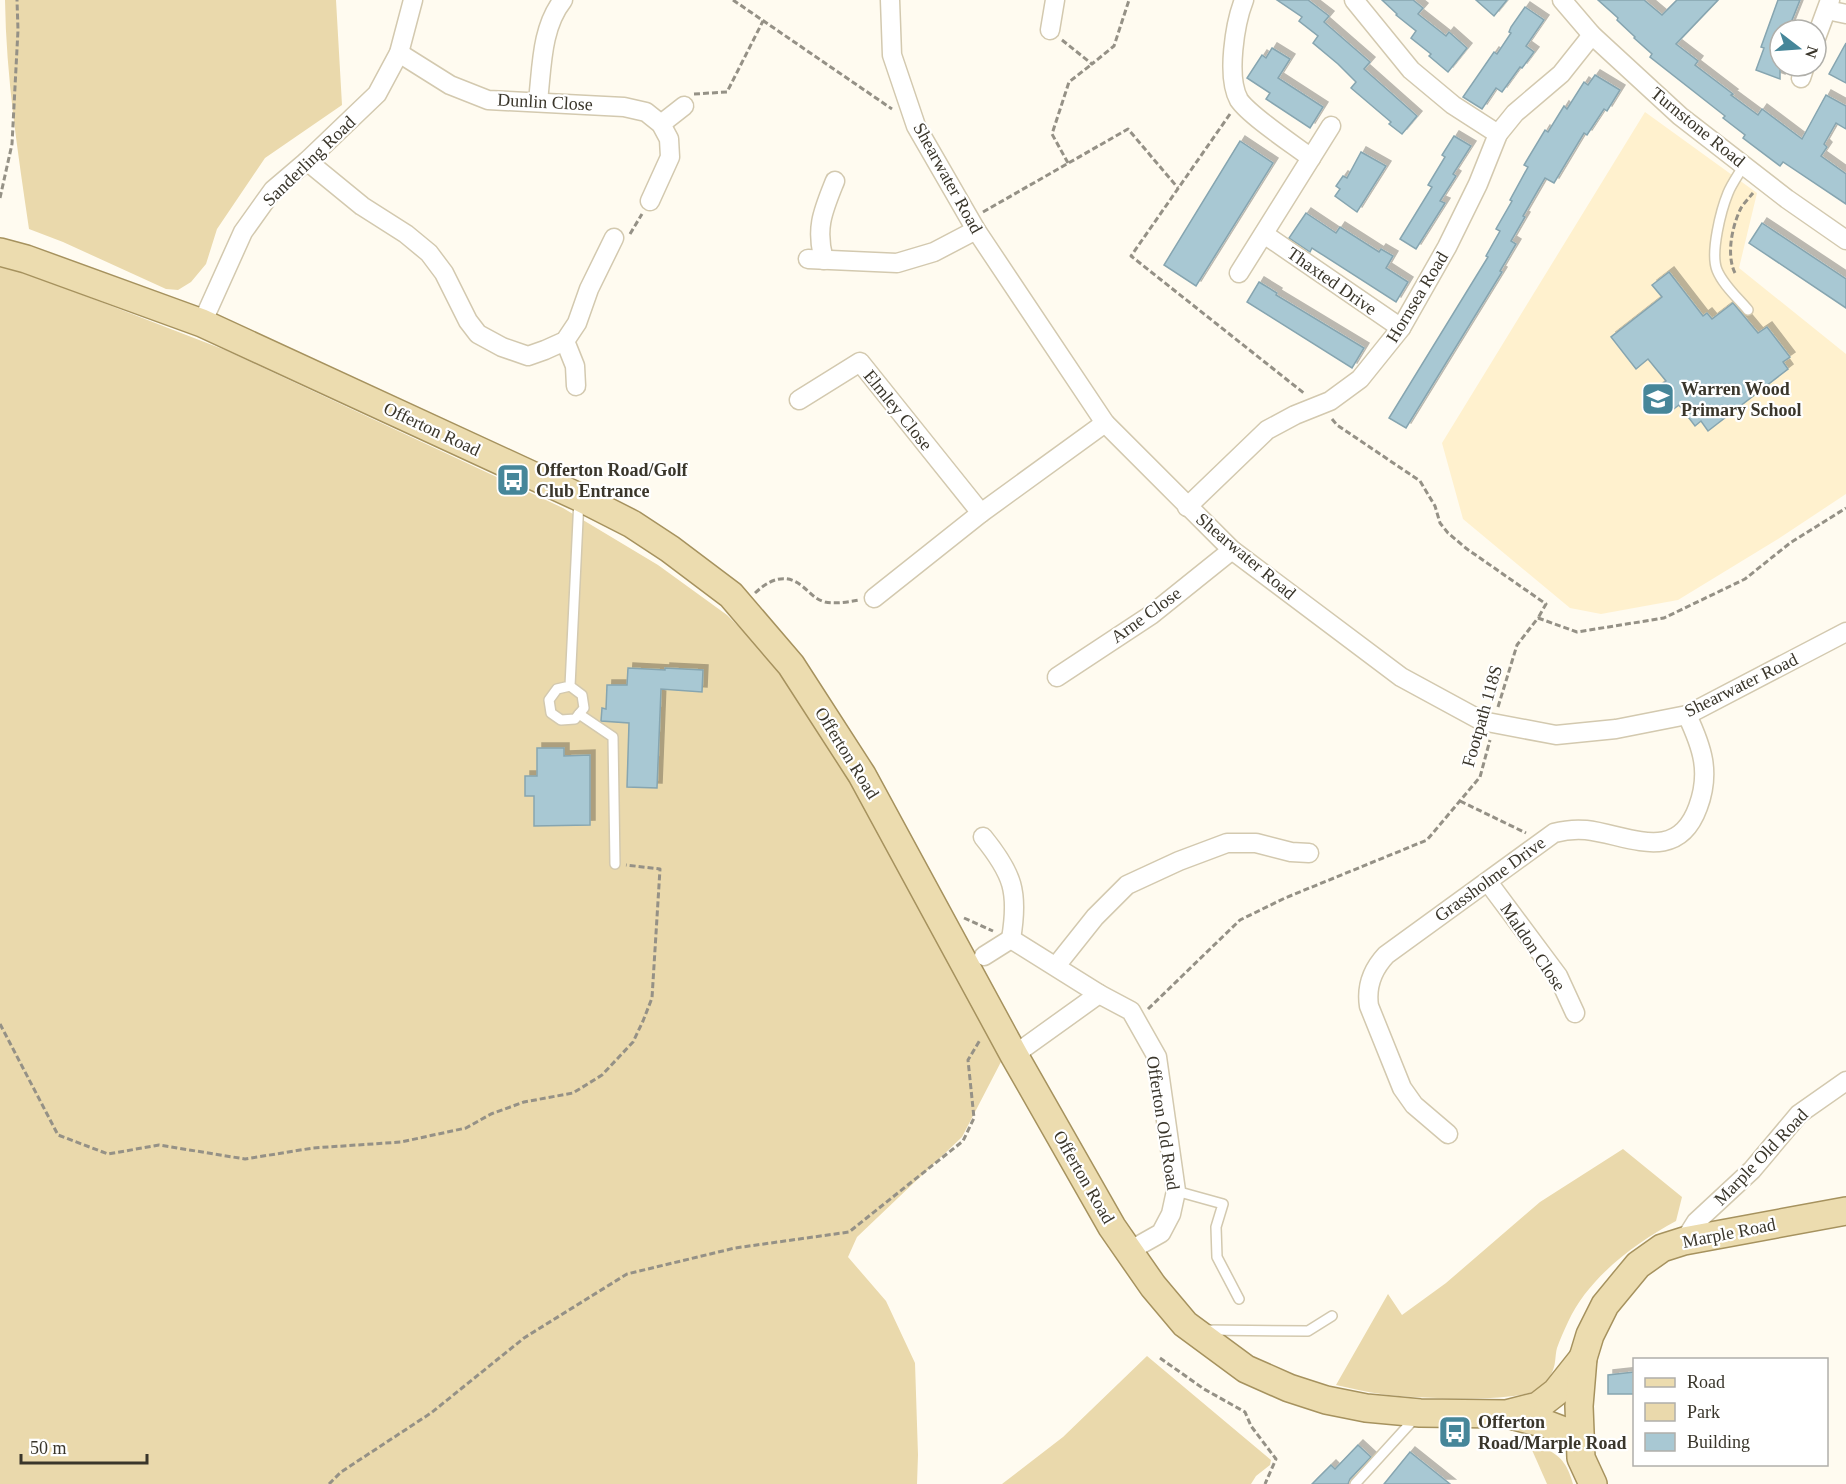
<svg xmlns="http://www.w3.org/2000/svg" width="1846" height="1484" font-family="'Times New Roman',serif">
	<style>
		.built { fill: #fff1ce }
		.green { fill: #ead9ac }
		.building { fill: #a8c8d3; stroke: #86a5b0; stroke-width: 1.5; filter: url(#shadow) }
		.lines { fill: none; stroke-linecap: round; stroke-linejoin: round }
		.service-casing { stroke: #d3c9af; stroke-width: 12 }
		.minor-casing { stroke: #d3c9af; stroke-width: 21 }
		.primary-casing { stroke: #a6925e; stroke-width: 30 }
		.path { stroke: #959186; stroke-width: 3; stroke-dasharray: 6 3; stroke-linecap: butt }
		.service { stroke: #fff; stroke-width: 9 }
		.minor { stroke: #fff; stroke-width: 18 }
		.primary { stroke: #ecdcaf; stroke-width: 27 }
		.labels { text-anchor: middle; stroke-width: 4.5; stroke-linejoin: round; paint-order: stroke }
		.street-label { font-size: 18px; fill: #3a362b; stroke: #fff }
		.poi-label { font-size: 18px; font-weight: bold; fill: #3a362b; stroke: #fff; text-anchor: start }
	</style>
	<defs>
		<filter id="shadow"><feDropShadow dx="5" dy="-5" stdDeviation="0" flood-color="#0004"/></filter>
	</defs>
	<rect width="100%" height="100%" fill="#fffbf0"/>
	<polygon class="built" points="1645,112 1757,193 1739,268 1846,354 1846,494 1778,539 1678,600 1601,614 1570,608 1463,519 1442,443"/>
	<g class="green">
		<path d="M5,0h331l6,105 -77,53 -48,71 -11,35 -15,18 -13,8 -12,-1 -103,-47 -34,-13c-11,-76 -23,-152 -24,-229z"/>
		<polygon points="0,266 21,271 225,350 563,508 658,565 727,615 786,674 906,876 1003,1058 962,1137 857,1237 848,1257 886,1301 915,1363 918,1455 917,1484 0,1484"/>
		<path d="M1623,1149l59,48 -6,24c-41,22 -88,57 -108,101 -4,9 -8,17 -11,26 -2,7 -1,15 -4,22 -2,6 -9,14 -14,18 -16,16 -133,10 -158,6 -15,-2 -30,-6 -45,-9l52,-91 14,21 44,-32 94,-81z"/>
		<polygon points="1147,1356 1271,1460 1270,1465 1256,1476 1251,1484 1002,1484 1063,1437"/>
		<path d="M1546,1449c17,8 22,18 27,35h-26l-15,-34z"/>
	</g>
	<g class="building">
		<polygon points="1277,0 1308,0 1329,16 1324,22 1370,62 1364,69 1417,116 1402,134 1389,124 1391,122 1351,88 1356,82 1338,64 1313,43 1318,36 1299,21 1302,17"/>
		<polygon points="1382,0 1413,0 1423,8 1418,14 1446,36 1449,32 1467,48 1448,72 1429,56 1431,54 1411,38 1416,31 1396,15 1397,14"/>
		<polygon points="1476,0 1507,0 1494,16"/>
		<polygon points="1598,0 1644,0 1662,15 1677,0 1718,0 1676,44 1698,61 1695,65 1733,94 1731,95 1758,115 1762,109 1802,139 1826,95 1846,106 1846,129 1836,123 1824,144 1827,147 1821,156 1846,174 1846,204 1783,162 1780,166 1743,138 1745,135 1723,118 1725,116 1650,57 1652,54 1634,38 1635,37 1617,20 1618,18"/>
		<polygon points="1778,0 1800,0 1788,30 1780,30 1780,79 1756,70 1764,48 1761,47"/>
		<polygon points="1525,7 1544,20 1526,46 1534,52 1522,68 1520,67 1502,92 1496,88 1482,109 1463,97 1494,52 1497,54 1511,33 1509,32 1511,27"/>
		<polygon points="1846,43 1846,83 1829,74"/>
		<polygon points="1272,48 1290,59 1278,78 1323,107 1310,128 1266,99 1270,93 1247,78 1262,55 1266,58"/>
		<polygon points="1595,75 1620,90 1607,111 1604,109 1587,135 1584,133 1554,183 1545,178 1523,216 1525,217 1511,241 1516,244 1500,271 1502,272 1406,428 1389,418 1488,257 1486,256 1500,231 1496,229 1512,201 1510,200 1528,167 1524,165 1545,130 1548,132 1564,106 1567,109 1584,82 1588,85"/>
		<polygon points="1454,136 1471,146 1453,174 1456,176 1440,201 1445,203 1416,249 1400,239 1432,187 1428,185 1445,157 1442,155"/>
		<polygon points="1240,141 1273,163 1196,286 1164,265"/>
		<polygon points="1361,152 1386,166 1357,212 1335,196 1340,189 1336,186 1343,176 1347,178"/>
		<polygon points="1306,213 1336,233 1340,227 1379,252 1381,249 1393,256 1386,268 1408,282 1396,302 1312,248 1310,252 1289,238"/>
		<polygon points="1762,223 1846,279 1846,308 1749,243"/>
		<polygon points="1669,272 1703,316 1707,313 1712,319 1733,303 1758,333 1767,327 1790,357 1783,362 1788,369 1708,431 1701,421 1695,426 1679,405 1671,411 1655,390 1666,381 1648,359 1636,369 1611,337 1662,297 1652,285"/>
		<polygon points="1259,282 1277,293 1276,295 1364,348 1352,368 1247,302"/>
		<polygon points="628,668 665,670 665,668 703,670 702,692 661,689 657,788 627,787 629,723 601,721 602,708 606,709 607,685 627,685"/>
		<polygon points="537,748 564,748 564,756 590,755 590,825 534,826 534,796 525,796 525,776 537,776"/>
		<polygon points="1634,1372 1634,1394 1608,1394 1608,1375"/>
		<polygon points="1358,1445 1371,1457 1350,1479 1348,1484 1312,1484 1331,1465 1335,1469"/>
		<polygon points="1410,1452 1450,1484 1384,1484"/>
	</g>
	<g class="lines">
		<defs>
			<g id="service">
				<path d="M1744,165c-5,9 -12,18 -16,28 -7,17 -18,60 -11,77 6,15 21,28 31,40"/>
				<polyline points="570,686 557,689 549,700 551,713 561,720 575,719 584,708 582,695 570,686 579,499"/>
				<polyline points="579,714 613,737 615,864"/>
				<polyline points="1176,1191 1223,1204 1216,1227 1217,1257 1239,1299"/>
				<polyline points="1204,1330 1308,1331 1332,1316"/>
				<polyline points="1355,1484 1416,1417"/>
			</g>
			<g id="minor">
				<polyline points="890,0 892,55 916,126 976,230 1105,423 1232,550 1401,677 1482,721 1556,735 1616,729 1687,715 1846,632"/>
				<path d="M1244,0c-9,23 -18,77 -5,100 11,16 55,45 72,58"/>
				<polyline points="1354,0 1411,70 1453,105 1498,134"/>
				<polyline points="1562,0 1592,35 1680,116 1787,199 1846,240"/>
				<polyline points="1827,10 1846,14"/>
				<polyline points="1050,30 1055,0"/>
				<polyline points="1816,38 1830,0"/>
				<polyline points="399,53 450,85 488,100 624,107 646,112 661,124 669,139 670,157 650,201"/>
				<polyline points="1801,78 1805,66"/>
				<path d="M538,101c4,-34 3,-73 25,-101"/>
				<polyline points="661,124 684,106"/>
				<polyline points="307,161 362,206 406,234 429,253 444,273 468,321 478,334 502,347 528,356 545,350 565,341 577,323 589,289 614,238"/>
				<polyline points="1264,234 1401,328"/>
				<polyline points="808,259 897,263 934,252 976,230"/>
				<path d="M824,260c-9,-32 -1,-49 11,-79"/>
				<polyline points="1239,273 1331,126"/>
				<polyline points="202,323 243,232 273,190 307,161 377,94 399,53 413,0"/>
				<polyline points="565,341 575,366 576,386"/>
				<polyline points="799,400 860,362 981,513"/>
				<polyline points="1187,507 1267,430 1295,415 1330,401 1360,379 1401,328 1447,247 1478,184 1498,134 1515,113 1561,74 1592,35"/>
				<polyline points="874,598 981,513 1105,423"/>
				<polyline points="1057,677 1151,615 1232,550"/>
				<path d="M983,837c30,37 36,55 28,102"/>
				<polyline points="1488,882 1558,976 1575,1013"/>
				<polyline points="984,956 1011,939 1099,994"/>
				<polyline points="1056,966 1095,917 1127,885 1179,861 1227,843 1256,843 1291,852 1309,853"/>
				<polyline points="1014,1055 1099,994 1131,1011 1157,1057 1176,1191 1171,1214 1161,1233 1129,1251"/>
				<path d="M1448,1134l-34,-29 -12,-17 -33,-82c-3,-20 3,-36 17,-51l168,-122c11,-3 21,-4 32,-3 43,5 91,35 112,-23 13,-35 4,-60 -11,-92"/>
				<polyline points="1684,1241 1696,1222 1752,1170 1799,1114 1846,1081"/>
			</g>
			<g id="primary">
				<polyline points="0,252 26,259 202,323 579,497 632,524 670,549 731,595 791,665 862,775 1014,1055 1112,1227 1153,1286 1185,1324 1246,1369 1289,1388 1326,1400 1366,1408 1420,1413 1506,1414 1538,1406 1556,1392 1583,1358"/>
				<polyline points="1510,1415 1546,1424 1580,1437"/>
				<polyline points="1593,1484 1581,1458 1579,1406 1583,1358 1590,1335 1605,1305 1638,1265 1662,1248 1684,1241 1846,1211"/>
			</g>
		</defs>
		<use href="#service" class="service-casing"/>
		<use href="#minor" class="minor-casing"/>
		<use href="#primary" class="primary-casing"/>
		<g class="path">
			<polyline points="733,0 892,109"/>
			<polyline points="1062,40 1092,64 1114,46 1129,0"/>
			<polyline points="694,94 727,92 763,21"/>
			<polyline points="1230,114 1131,256 1305,394"/>
			<polyline points="1068,163 1052,134 1069,82 1092,64"/>
			<polyline points="0,198 12,144 18,30 17,0"/>
			<polyline points="983,212 1128,129 1178,188"/>
			<polyline points="630,234 642,214"/>
			<path d="M1735,273c-9,-18 -3,-47 6,-65 3,-5 8,-10 12,-15"/>
			<polyline points="1332,419 1337,425 1420,481 1435,506 1440,523 1448,533 1467,549 1546,604 1538,618"/>
			<path d="M755,593c14,-13 30,-21 47,-7 8,6 12,13 23,16 11,2 23,0 34,-2"/>
			<polyline points="1498,707 1517,645 1538,618 1577,632 1664,618 1745,579 1790,543 1846,508"/>
			<polyline points="1460,801 1526,833"/>
			<polyline points="964,918 993,931"/>
			<polyline points="1148,1009 1240,920 1285,898 1427,840 1480,777 1490,740"/>
			<polyline points="0,1024 58,1135 108,1154 159,1145 245,1159 313,1148 401,1142 466,1128 491,1114 524,1102 573,1093 602,1075 633,1042 643,1021 652,998 660,869 626,865"/>
			<polyline points="1160,1358 1204,1389 1245,1412 1251,1426 1276,1459 1265,1484"/>
			<polyline points="329,1484 341,1472 431,1413 524,1338 627,1274 735,1248 849,1232 963,1141 974,1118 968,1060 980,1040"/>
		</g>
		<use href="#service" class="service"/>
		<use href="#minor" class="minor"/>
		<use href="#primary" class="primary"/>
	</g>
	<defs>
		<symbol id="school-square" viewBox="-11 -11 22 22"><rect x="-9" y="-9" width="18" height="18" rx="4" fill="#468699" stroke="#fff"/><path d="M0-5L7-2L0 1L-7-2ZM-4 1L0 2.5L4 1V4Q0 6-4 4Z" fill="#fff"/></symbol>
		<symbol id="bus-square" viewBox="-11 -11 22 22"><rect x="-9" y="-9" width="18" height="18" rx="4" fill="#468699" stroke="#fff"/><path d="M-5-6H5V4H4V6H2V4H-2V6H-4V4H-5ZM-3.5-4V0h7V-4ZM-3.5 1.2v1.5H-2V1.2ZM2 1.2v1.5H3.5V1.2Z" fill="#fff"/></symbol>
	</defs>
	<g fill-rule="evenodd">
		<use href="#school-square" x="1639" y="380" width="38" height="38"/>
		<use href="#bus-square" x="494" y="461" width="38" height="38"/>
		<use href="#bus-square" x="1436" y="1413" width="38" height="38"/>
	</g>
	<g class="labels">
		<g class="street-label">
			<text transform="translate(545 102) rotate(3)" y="6">Dunlin Close</text>
			<text transform="translate(1698 127) rotate(39)" y="6">Turnstone Road</text>
			<text transform="translate(309 161) rotate(-44)" y="6">Sanderling Road</text>
			<text transform="translate(948 178) rotate(61)" y="6">Shearwater Road</text>
			<text transform="translate(1332 281) rotate(35)" y="6">Thaxted Drive</text>
			<text transform="translate(1417 297) rotate(-59)" y="6">Hornsea Road</text>
			<text transform="translate(898 410) rotate(51)" y="6">Elmley Close</text>
			<text transform="translate(432 429) rotate(25)" y="6">Offerton Road</text>
			<text transform="translate(1246 556) rotate(40)" y="6">Shearwater Road</text>
			<text transform="translate(1146 615) rotate(-36)" y="6">Arne Close</text>
			<text transform="translate(1741 685) rotate(-26)" y="6">Shearwater Road</text>
			<text transform="translate(1482 716) rotate(-74)" y="6">Footpath 118S</text>
			<text transform="translate(847 753) rotate(58)" y="6">Offerton Road</text>
			<text transform="translate(1490 879) rotate(-36)" y="6">Grassholme Drive</text>
			<text transform="translate(1533 947) rotate(56)" y="6">Maldon Close</text>
			<text transform="translate(1163 1123) rotate(81)" y="6">Offerton Old Road</text>
			<text transform="translate(1761 1157) rotate(-46)" y="6">Marple Old Road</text>
			<text transform="translate(1084 1177) rotate(60)" y="6">Offerton Road</text>
			<text transform="translate(1729 1233) rotate(-11)" y="6">Marple Road</text>
		</g>
		<g class="poi-label">
			<text x="1681" y="395">Warren Wood<tspan x="1681" dy="21">Primary School</tspan></text>
			<text x="536" y="476">Offerton Road/Golf<tspan x="536" dy="21">Club Entrance</tspan></text>
			<text x="1478" y="1428">Offerton<tspan x="1478" dy="21">Road/Marple Road</tspan></text>
		</g>
	</g>
	<rect x="1633" y="1358" width="195" height="108" fill="#ffffff" stroke="#b0afaa" stroke-width="1.5"/>
	<rect x="1645" y="1378" width="30" height="9" fill="#ecdcaf" stroke="#b0afaa" stroke-width="1.5"/>
	<text x="1687" y="1388" font-size="18" fill="#3a362b">Road</text>
	<rect x="1645" y="1403" width="30" height="18" fill="#ead9ac" stroke="#b0afaa" stroke-width="1.5"/>
	<text x="1687" y="1418" font-size="18" fill="#3a362b">Park</text>
	<rect x="1645" y="1433" width="30" height="18" fill="#a8c8d3" stroke="#b0afaa" stroke-width="1.5"/>
	<text x="1687" y="1448" font-size="18" fill="#3a362b">Building</text>
	<g transform="translate(1798 48) rotate(107)"><circle r="28" fill="#ffffff" stroke="#b0afaa" stroke-width="1.5"/>
	<path d="M0-4.5L10 22L0 15L-10 22Z" fill="#468699"/>
	<text y="-9" font-size="16" font-weight="bold" text-anchor="middle" fill="#3a362b">N</text>
	</g>
	<path d="M21 1454v9h126v-9" fill="none" stroke="#3a362b" stroke-width="3"/>
	<text x="30" y="1454" font-size="18" fill="#3a362b" stroke="#ffffff" stroke-width="4.5" paint-order="stroke">50 m</text>
</svg>
